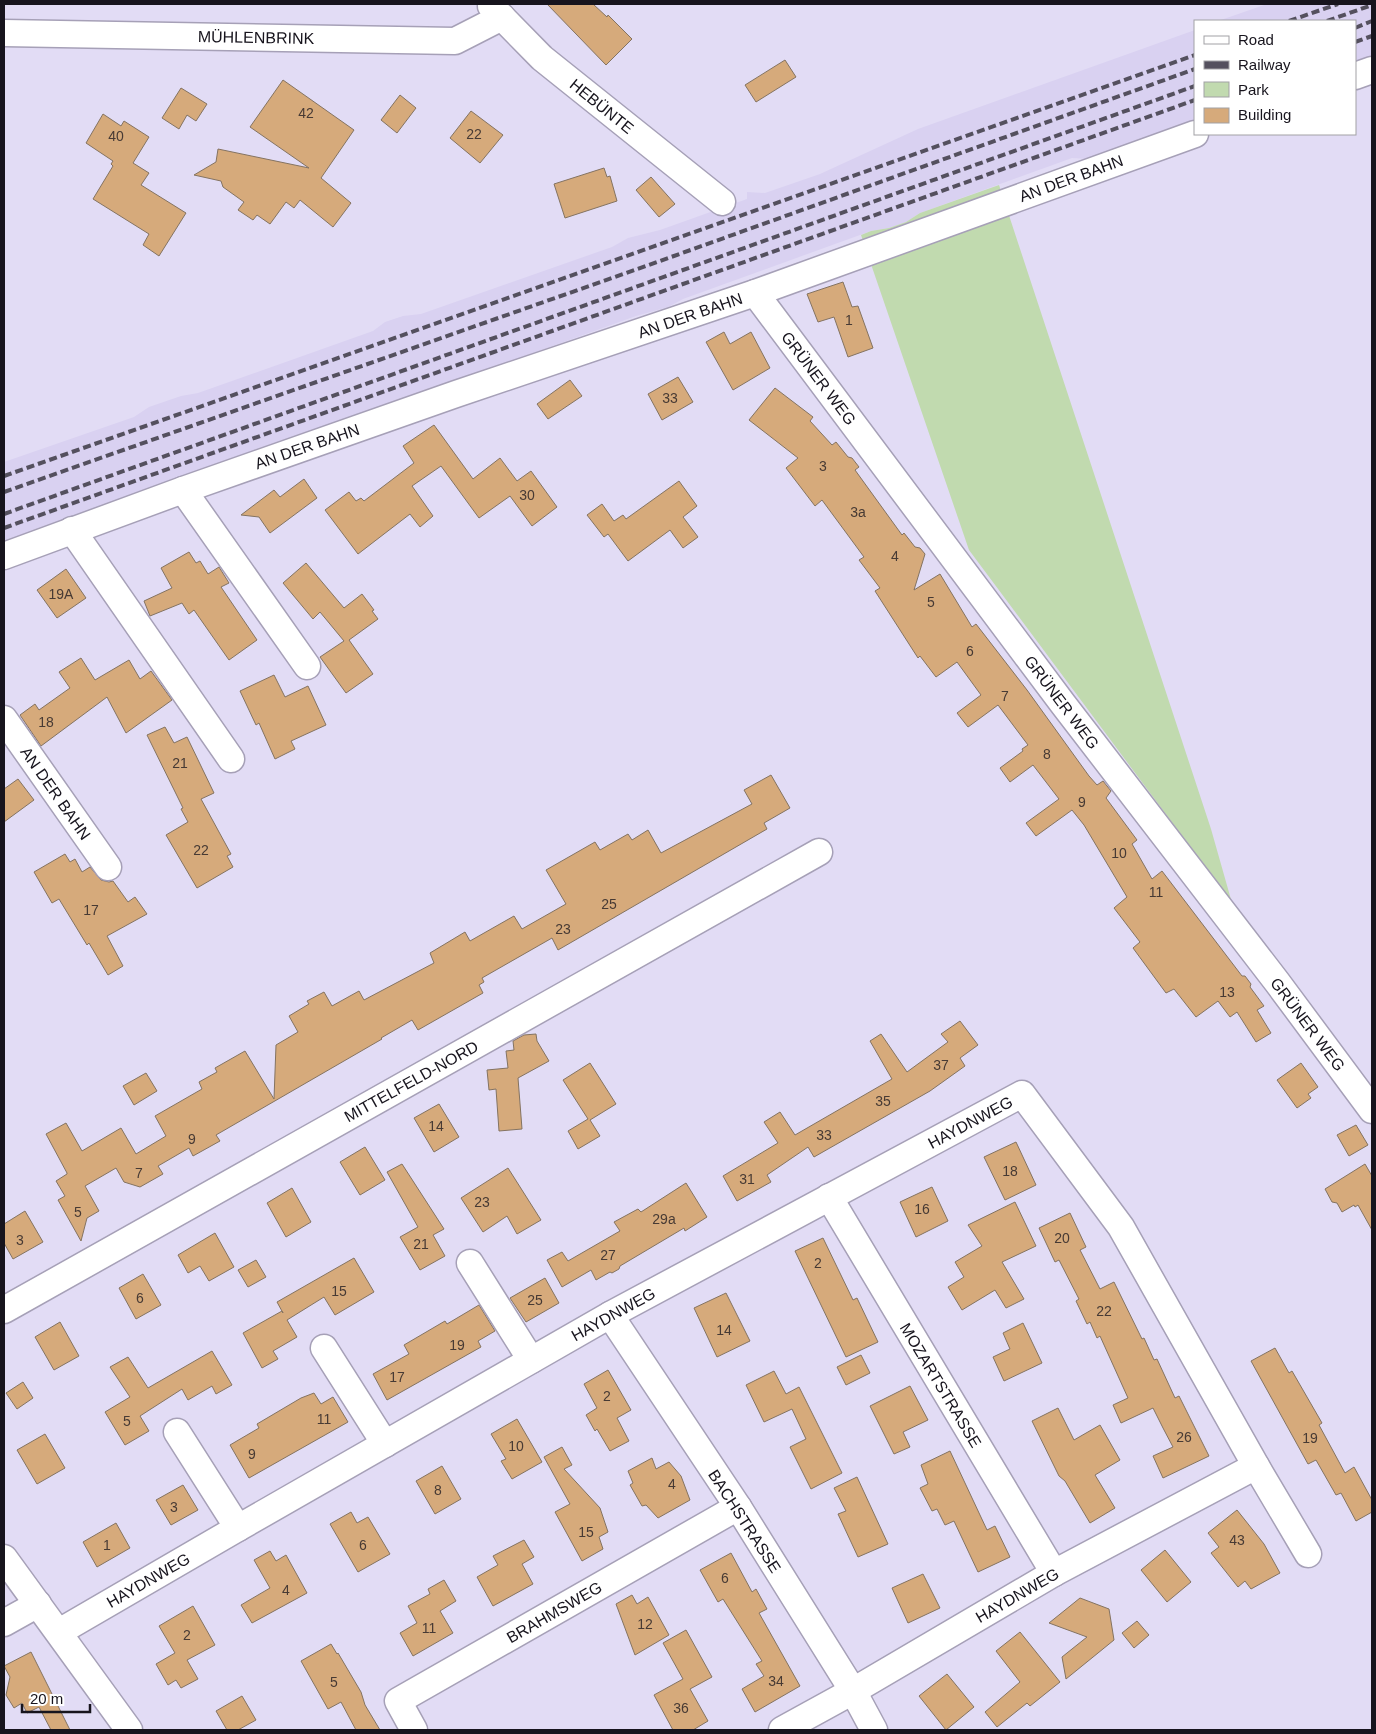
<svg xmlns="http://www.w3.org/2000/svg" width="1376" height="1734" font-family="Arial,sans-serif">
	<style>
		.built { fill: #d9d1f1 }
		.green { fill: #c1daaf }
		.building { fill: #d6aa7b; stroke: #847361 }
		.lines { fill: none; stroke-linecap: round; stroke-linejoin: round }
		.street-casing { stroke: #a6a0b7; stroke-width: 29 }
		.street { stroke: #fff; stroke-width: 26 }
		.rail { stroke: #54505e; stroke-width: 4; stroke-dasharray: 8 4; stroke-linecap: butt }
		.labels { text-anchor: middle; stroke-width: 5; stroke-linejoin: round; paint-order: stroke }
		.number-label { font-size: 14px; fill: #473a34 }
		.street-label { font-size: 16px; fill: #17141d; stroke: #fff }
	</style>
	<rect width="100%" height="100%" fill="#e2dcf5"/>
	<g class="built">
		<polygon points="1267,4 1372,4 1372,61 1355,67 1355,21 1218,21"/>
		<polygon points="1195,30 1195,122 1090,159 1072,158 920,213 906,222 889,228 871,231 683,299 668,307 636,316 4,543 4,462 134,417 149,407 181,396 198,393 373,331 385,322 403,316 421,314 612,247 628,238 660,230 747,199 747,192 765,193 820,174 918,129"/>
	</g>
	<polygon class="green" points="999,185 1211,829 1232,903 969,550 861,235 871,231 889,228 906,222 920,213"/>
	<g class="building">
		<polygon points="547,4 593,4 607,17 608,15 632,39 606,65"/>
		<polygon points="785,60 796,77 756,102 745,85"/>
		<polygon points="283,80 354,130 321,178 351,203 333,227 300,200 294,208 286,202 270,224 257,215 253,220 238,210 244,202 223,187 221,181 194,175 216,162 218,149 309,168 250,127"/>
		<polygon points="181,88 207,104 196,121 187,115 179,129 162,118"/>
		<polygon points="400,95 416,108 397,133 381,120"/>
		<polygon points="471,111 503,135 480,163 450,138"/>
		<polygon points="103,114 121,126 124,121 149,137 133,163 149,173 141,185 186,213 159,256 143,245 149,234 93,199 113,166 111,164 113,161 86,143"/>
		<polygon points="604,168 607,177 610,176 617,201 565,218 554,184"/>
		<polygon points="651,177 675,204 659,217 636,190"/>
		<polygon points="843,282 852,307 858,306 873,348 848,357 834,317 818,322 807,294"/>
		<polygon points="724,332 730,344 751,332 770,368 733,390 706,342"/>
		<polygon points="678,377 693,402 662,420 648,394"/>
		<polygon points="570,380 582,396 548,419 537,404"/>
		<polygon points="775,388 813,417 810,421 832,445 836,442 848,457 852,458 859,467 855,470 902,535 904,533 915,547 920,548 925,554 914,590 940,574 972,627 976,624 1027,690 1089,776 1097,785 1103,781 1111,791 1106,798 1137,840 1132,844 1152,879 1162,871 1242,976 1245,976 1251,984 1250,987 1264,1006 1257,1010 1271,1033 1256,1042 1237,1012 1230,1017 1218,1001 1196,1017 1174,989 1166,993 1133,948 1140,942 1114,908 1127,897 1084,825 1072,810 1036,836 1026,823 1059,799 1033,765 1010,782 1000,768 1023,751 1022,749 1028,745 998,705 968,727 957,713 981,695 957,662 936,677 920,656 918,658 875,591 880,588 859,560 864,557 822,500 815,506 786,468 798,458 749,420"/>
		<polygon points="434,425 473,479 500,458 517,481 531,471 557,507 532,526 510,496 479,518 441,466 412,486 433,516 420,527 410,514 358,554 325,510 349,492 356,501 361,498 364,501 414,463 403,446"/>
		<polygon points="304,479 317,498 270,533 259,517 241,515 274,490 280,497"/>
		<polygon points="679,481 697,506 683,517 698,537 683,548 670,530 628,561 608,534 604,537 587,515 602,504 614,521 623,515 626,519"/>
		<polygon points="189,552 196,563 200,561 208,574 219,567 229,583 221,587 257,640 229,660 194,610 189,614 182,603 150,616 144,601 172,588 161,568"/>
		<polygon points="306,563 344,608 362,594 374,610 372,611 378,619 349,640 373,674 346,693 320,657 344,641 320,612 313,619 283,583"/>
		<polygon points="66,569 86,598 57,618 37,590"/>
		<polygon points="81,658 95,680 129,660 140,679 151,671 172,700 126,733 107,697 41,746 20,715 35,704 39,710 70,688 59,672"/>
		<polygon points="274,675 285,697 308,686 326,725 291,741 295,749 275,759 259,723 256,725 240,691"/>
		<polygon points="165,727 174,743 187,737 214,793 201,799 231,854 227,856 233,867 197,888 166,835 188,822 181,809 183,808 147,735"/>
		<polygon points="771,775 790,808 764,823 767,829 558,950 552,938 482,978 484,982 479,985 483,993 418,1030 412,1020 381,1038 382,1039 216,1135 220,1141 193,1156 189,1148 158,1166 163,1174 140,1187 124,1182 116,1168 85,1186 99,1211 87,1218 81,1241 58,1200 65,1196 56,1181 67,1174 67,1173 46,1134 66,1123 82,1151 121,1128 136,1154 166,1136 155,1116 202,1089 199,1082 217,1072 215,1068 245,1051 274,1099 276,1045 298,1032 289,1016 309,1004 307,1001 324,992 332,1006 359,991 364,1000 434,963 430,953 465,932 470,941 514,916 522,929 566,904 546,870 595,842 600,850 628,834 632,840 648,830 661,853 752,804 744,790"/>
		<polygon points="18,779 34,800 4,822 4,789"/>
		<polygon points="65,854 70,862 75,859 82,872 90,867 101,880 109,882 113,881 128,902 135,897 147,914 107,936 123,966 108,975 89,943 87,945 59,899 52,903 34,872"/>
		<polygon points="960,1021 978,1045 960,1058 965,1066 930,1091 814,1157 808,1147 767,1175 771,1182 737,1201 723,1176 778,1143 764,1122 780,1112 795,1135 892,1079 870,1041 881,1034 907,1072 948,1042 941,1034"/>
		<polygon points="536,1034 537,1041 549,1061 518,1078 522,1129 499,1131 496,1089 489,1090 487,1070 508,1068 506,1051 514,1050 513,1041 524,1035"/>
		<polygon points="590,1063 616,1104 590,1120 600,1136 578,1149 568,1131 588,1119 563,1080"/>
		<polygon points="1301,1063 1318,1087 1308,1094 1311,1098 1297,1108 1277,1080"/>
		<polygon points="146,1073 157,1091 134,1105 123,1086"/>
		<polygon points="439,1104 459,1137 434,1152 414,1118"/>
		<polygon points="1356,1125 1368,1145 1349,1156 1337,1135"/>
		<polygon points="1016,1142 1036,1185 1005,1200 984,1157"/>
		<polygon points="365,1147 385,1180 360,1195 340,1162"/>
		<polygon points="402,1164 444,1229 433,1235 445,1256 420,1270 400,1237 418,1227 387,1172"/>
		<polygon points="1365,1164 1372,1176 1372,1230 1358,1205 1355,1207 1354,1205 1342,1212 1337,1203 1332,1202 1325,1189"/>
		<polygon points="508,1168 541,1220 517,1234 507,1216 483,1232 461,1198"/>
		<polygon points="686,1183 707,1217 685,1231 684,1228 620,1266 619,1269 612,1273 610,1272 596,1280 591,1270 562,1287 547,1260 562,1252 568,1261 620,1231 614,1222 638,1209 641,1212"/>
		<polygon points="932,1187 948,1221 916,1237 900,1202"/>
		<polygon points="292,1188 311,1222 286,1237 267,1203"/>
		<polygon points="1015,1202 1036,1246 1002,1262 1024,1299 1006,1308 995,1290 962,1310 948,1287 964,1277 955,1262 982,1246 968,1225"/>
		<polygon points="25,1211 43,1242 13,1259 4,1243 4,1224"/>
		<polygon points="1070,1213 1086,1247 1080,1250 1100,1289 1114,1282 1142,1339 1144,1338 1154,1360 1157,1359 1175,1398 1179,1396 1209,1456 1163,1478 1153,1456 1173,1447 1163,1428 1153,1408 1121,1423 1113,1405 1128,1398 1100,1336 1097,1338 1090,1322 1087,1324 1076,1301 1079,1299 1059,1260 1055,1262 1039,1228"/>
		<polygon points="215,1233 234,1267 209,1281 200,1266 188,1273 178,1255"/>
		<polygon points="823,1238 853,1300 857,1298 878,1342 846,1357 795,1251"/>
		<polygon points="354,1258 374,1292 335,1315 324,1297 287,1320 297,1337 273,1351 278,1359 262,1368 243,1333 282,1311 283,1313 277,1302"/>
		<polygon points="256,1260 266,1277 248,1287 238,1270"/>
		<polygon points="143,1274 161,1305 136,1319 119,1288"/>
		<polygon points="545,1278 559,1303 526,1322 510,1298"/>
		<polygon points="726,1293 750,1341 717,1357 694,1308"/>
		<polygon points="479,1305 495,1331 478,1341 481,1347 387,1400 373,1374 409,1354 404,1345 445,1321 447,1324"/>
		<polygon points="60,1322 79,1356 54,1370 35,1337"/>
		<polygon points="1023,1323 1042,1363 1004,1381 993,1357 1010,1349 1003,1333"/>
		<polygon points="1275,1348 1289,1373 1292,1371 1322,1423 1319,1425 1345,1473 1354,1467 1372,1500 1372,1512 1356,1521 1341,1493 1336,1495 1316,1460 1308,1464 1251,1361"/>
		<polygon points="212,1351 232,1385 216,1394 212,1386 188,1400 182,1389 140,1416 149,1431 125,1445 105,1412 130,1397 110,1367 128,1357 148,1388"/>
		<polygon points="861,1355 870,1373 846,1385 837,1367"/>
		<polygon points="608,1370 631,1410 617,1418 629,1441 610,1451 597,1429 595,1431 586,1415 597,1408 584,1384"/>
		<polygon points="774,1371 786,1394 799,1387 842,1473 811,1489 790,1447 806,1439 792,1409 764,1422 746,1385"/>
		<polygon points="23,1382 33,1398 17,1409 6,1393"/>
		<polygon points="910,1386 928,1420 903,1432 910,1447 894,1454 870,1406"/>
		<polygon points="314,1393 321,1404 333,1397 348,1422 249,1478 230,1445 259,1428 257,1424 301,1398"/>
		<polygon points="1058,1408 1074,1440 1100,1425 1120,1460 1095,1475 1115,1508 1090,1523 1065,1481 1059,1476 1032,1421"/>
		<polygon points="517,1419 542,1462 512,1479 501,1461 506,1459 491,1434"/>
		<polygon points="45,1434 65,1468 37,1484 17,1450"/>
		<polygon points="562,1447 572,1465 564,1469 600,1508 608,1532 599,1537 603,1549 582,1561 555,1512 570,1504 544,1457"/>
		<polygon points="950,1451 987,1530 995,1526 1010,1557 978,1572 954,1521 945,1525 937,1509 932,1511 920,1488 928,1484 921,1465"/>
		<polygon points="652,1458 656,1469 669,1462 681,1476 690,1500 658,1518 646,1505 642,1506 630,1485 633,1483 628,1471"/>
		<polygon points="442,1466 461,1499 435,1514 416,1481"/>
		<polygon points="857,1477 888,1544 858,1557 838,1514 846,1511 834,1488"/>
		<polygon points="183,1485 198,1510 171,1525 156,1500"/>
		<polygon points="1237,1510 1264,1544 1280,1573 1251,1589 1245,1581 1238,1587 1211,1553 1219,1547 1208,1533"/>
		<polygon points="351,1512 357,1523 368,1517 390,1554 358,1572 330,1524"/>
		<polygon points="116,1523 130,1548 97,1567 83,1542"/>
		<polygon points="524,1540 534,1557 522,1564 533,1584 493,1606 477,1577 498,1565 493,1556"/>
		<polygon points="1165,1550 1191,1582 1167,1602 1141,1570"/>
		<polygon points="270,1551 276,1561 286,1555 307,1593 252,1623 241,1605 270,1588 254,1560"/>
		<polygon points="731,1553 752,1592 756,1589 767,1609 759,1613 800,1686 755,1712 742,1689 764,1676 756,1664 762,1661 723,1599 718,1602 700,1570"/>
		<polygon points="923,1574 940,1608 908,1623 892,1588"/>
		<polygon points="444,1580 456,1601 440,1611 453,1633 413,1656 400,1633 417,1623 408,1606 430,1594 428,1589"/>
		<polygon points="632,1595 637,1604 648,1597 669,1635 635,1655 616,1604"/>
		<polygon points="1080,1598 1109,1609 1114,1640 1066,1679 1062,1657 1087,1637 1049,1623"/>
		<polygon points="193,1606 215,1645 187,1660 198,1679 181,1688 176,1680 168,1685 156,1664 175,1653 159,1626"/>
		<polygon points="1137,1621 1149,1635 1134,1648 1122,1633"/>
		<polygon points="686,1630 712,1677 690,1689 708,1721 693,1730 673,1730 654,1695 683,1679 663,1643"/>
		<polygon points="1020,1632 1060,1682 1030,1706 1027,1703 997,1727 985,1712 1020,1682 996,1651"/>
		<polygon points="331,1644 337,1654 338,1653 361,1692 365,1705 380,1730 356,1730 341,1702 328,1709 301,1661"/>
		<polygon points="31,1652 70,1730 51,1730 39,1707 27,1713 22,1703 14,1708 6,1695 10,1677 4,1666"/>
		<polygon points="947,1674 974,1707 946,1730 919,1696"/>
		<polygon points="242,1696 256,1720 238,1730 227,1730 216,1711"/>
	</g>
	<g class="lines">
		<defs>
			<g id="street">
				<polyline points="491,6 542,58 722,202"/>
				<polyline points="4,33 455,41 502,17"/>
				<polyline points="1355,76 1372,70"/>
				<polyline points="755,293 1063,704 1277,982 1372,1110"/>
				<polyline points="183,490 307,666"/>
				<polyline points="72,530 231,759"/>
				<polyline points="4,556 183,490 456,394 755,293 1195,134"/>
				<polyline points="4,719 108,867"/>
				<polyline points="829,1197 1054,1573"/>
				<polyline points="470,1263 531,1360"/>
				<polyline points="4,1310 819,852"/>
				<polyline points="610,1315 738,1507 853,1691 874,1730"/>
				<polyline points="324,1348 385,1444"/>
				<polyline points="177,1432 238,1528"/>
				<polyline points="4,1558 129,1730"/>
				<polyline points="4,1623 38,1604"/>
				<polyline points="59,1632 238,1528 610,1315 1022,1094 1121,1227 1256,1466 1308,1554"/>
				<polyline points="414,1730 398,1701 738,1507"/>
				<polyline points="782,1730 853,1691 1054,1573 1256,1466"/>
			</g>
		</defs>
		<use href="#street" class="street-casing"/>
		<use href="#street" class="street"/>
		<g class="rail">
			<polyline points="1289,21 1338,4"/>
			<polyline points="1327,21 1372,5"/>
			<polyline points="1355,28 1372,21"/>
			<polyline points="1355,42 1372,36"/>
			<polyline points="4,476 1195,55"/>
			<polyline points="4,492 646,266 1195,69"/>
			<polyline points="4,514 1195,86"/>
			<polyline points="4,528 1195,100"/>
		</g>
	</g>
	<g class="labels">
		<g class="number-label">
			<text x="306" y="118">42</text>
			<text x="474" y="139">22</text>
			<text x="116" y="141">40</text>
			<text x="849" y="325">1</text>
			<text x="670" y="403">33</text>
			<text x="823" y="471">3</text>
			<text x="527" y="500">30</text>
			<text x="858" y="517">3a</text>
			<text x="895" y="561">4</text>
			<text x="61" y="599">19A</text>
			<text x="931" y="607">5</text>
			<text x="970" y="656">6</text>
			<text x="1005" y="701">7</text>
			<text x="46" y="727">18</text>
			<text x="1047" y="759">8</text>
			<text x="180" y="768">21</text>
			<text x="1082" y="807">9</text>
			<text x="201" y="855">22</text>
			<text x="1119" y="858">10</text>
			<text x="1156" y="897">11</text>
			<text x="609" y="909">25</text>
			<text x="91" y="915">17</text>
			<text x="563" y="934">23</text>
			<text x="1227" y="997">13</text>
			<text x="941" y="1070">37</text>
			<text x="883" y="1106">35</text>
			<text x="436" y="1131">14</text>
			<text x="824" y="1140">33</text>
			<text x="192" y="1144">9</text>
			<text x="1010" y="1176">18</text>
			<text x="139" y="1178">7</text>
			<text x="747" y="1184">31</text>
			<text x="482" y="1207">23</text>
			<text x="922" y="1214">16</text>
			<text x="78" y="1217">5</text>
			<text x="664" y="1224">29a</text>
			<text x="1062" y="1243">20</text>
			<text x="20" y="1245">3</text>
			<text x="421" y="1249">21</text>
			<text x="608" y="1260">27</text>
			<text x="818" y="1268">2</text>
			<text x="339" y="1296">15</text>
			<text x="140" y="1303">6</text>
			<text x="535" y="1305">25</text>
			<text x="1104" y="1316">22</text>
			<text x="724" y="1335">14</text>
			<text x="457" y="1350">19</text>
			<text x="397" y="1382">17</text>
			<text x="607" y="1401">2</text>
			<text x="324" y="1424">11</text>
			<text x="127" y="1426">5</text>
			<text x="1184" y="1442">26</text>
			<text x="1310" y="1443">19</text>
			<text x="516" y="1451">10</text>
			<text x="252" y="1459">9</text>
			<text x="672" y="1489">4</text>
			<text x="438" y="1495">8</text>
			<text x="174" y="1512">3</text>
			<text x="586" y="1537">15</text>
			<text x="1237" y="1545">43</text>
			<text x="107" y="1550">1</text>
			<text x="363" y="1550">6</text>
			<text x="725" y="1583">6</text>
			<text x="286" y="1595">4</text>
			<text x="645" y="1629">12</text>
			<text x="429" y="1633">11</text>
			<text x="187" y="1640">2</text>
			<text x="776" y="1686">34</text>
			<text x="334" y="1687">5</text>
			<text x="681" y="1713">36</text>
		</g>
		<g class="street-label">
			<text transform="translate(256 37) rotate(1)" y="6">MÜHLENBRINK</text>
			<text transform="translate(602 106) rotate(39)" y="6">HEBÜNTE</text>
			<text transform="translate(1071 178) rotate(-20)" y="6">AN DER BAHN</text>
			<text transform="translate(690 315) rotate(-19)" y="6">AN DER BAHN</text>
			<text transform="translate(819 378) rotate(53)" y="6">GRÜNER WEG</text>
			<text transform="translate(307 446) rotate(-19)" y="6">AN DER BAHN</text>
			<text transform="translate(1062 702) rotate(53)" y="6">GRÜNER WEG</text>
			<text transform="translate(56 793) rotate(55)" y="6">AN DER BAHN</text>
			<text transform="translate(1308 1024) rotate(53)" y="6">GRÜNER WEG</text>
			<text transform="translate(411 1081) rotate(-29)" y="6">MITTELFELD-NORD</text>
			<text transform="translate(970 1122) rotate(-28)" y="6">HAYDNWEG</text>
			<text transform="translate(613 1314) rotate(-29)" y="6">HAYDNWEG</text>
			<text transform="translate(941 1385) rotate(59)" y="6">MOZARTSTRASSE</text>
			<text transform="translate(745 1521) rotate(57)" y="6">BACHSTRASSE</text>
			<text transform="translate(148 1580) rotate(-30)" y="6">HAYDNWEG</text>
			<text transform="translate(1017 1595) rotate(-30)" y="6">HAYDNWEG</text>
			<text transform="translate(554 1612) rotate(-30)" y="6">BRAHMSWEG</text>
		</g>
	</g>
	<rect width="1376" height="1734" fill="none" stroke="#17141d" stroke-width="10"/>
	<rect x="1194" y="20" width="162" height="115" fill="#ffffff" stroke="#a2a1a5"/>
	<rect x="1204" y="36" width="25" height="8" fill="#ffffff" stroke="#a2a1a5"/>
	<text x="1238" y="45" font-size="15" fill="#17141d">Road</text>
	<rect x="1204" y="61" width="25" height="8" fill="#54505e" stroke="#a2a1a5"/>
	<text x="1238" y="70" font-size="15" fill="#17141d">Railway</text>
	<rect x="1204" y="82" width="25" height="15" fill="#c1daaf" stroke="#a2a1a5"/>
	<text x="1238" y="95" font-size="15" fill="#17141d">Park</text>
	<rect x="1204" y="108" width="25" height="15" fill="#d6aa7b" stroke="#a2a1a5"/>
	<text x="1238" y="120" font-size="15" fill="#17141d">Building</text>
	<path d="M22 1704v8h68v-8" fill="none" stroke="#17141d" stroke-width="2.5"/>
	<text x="30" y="1704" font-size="15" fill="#17141d" stroke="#ffffff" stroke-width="4" paint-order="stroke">20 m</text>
</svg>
